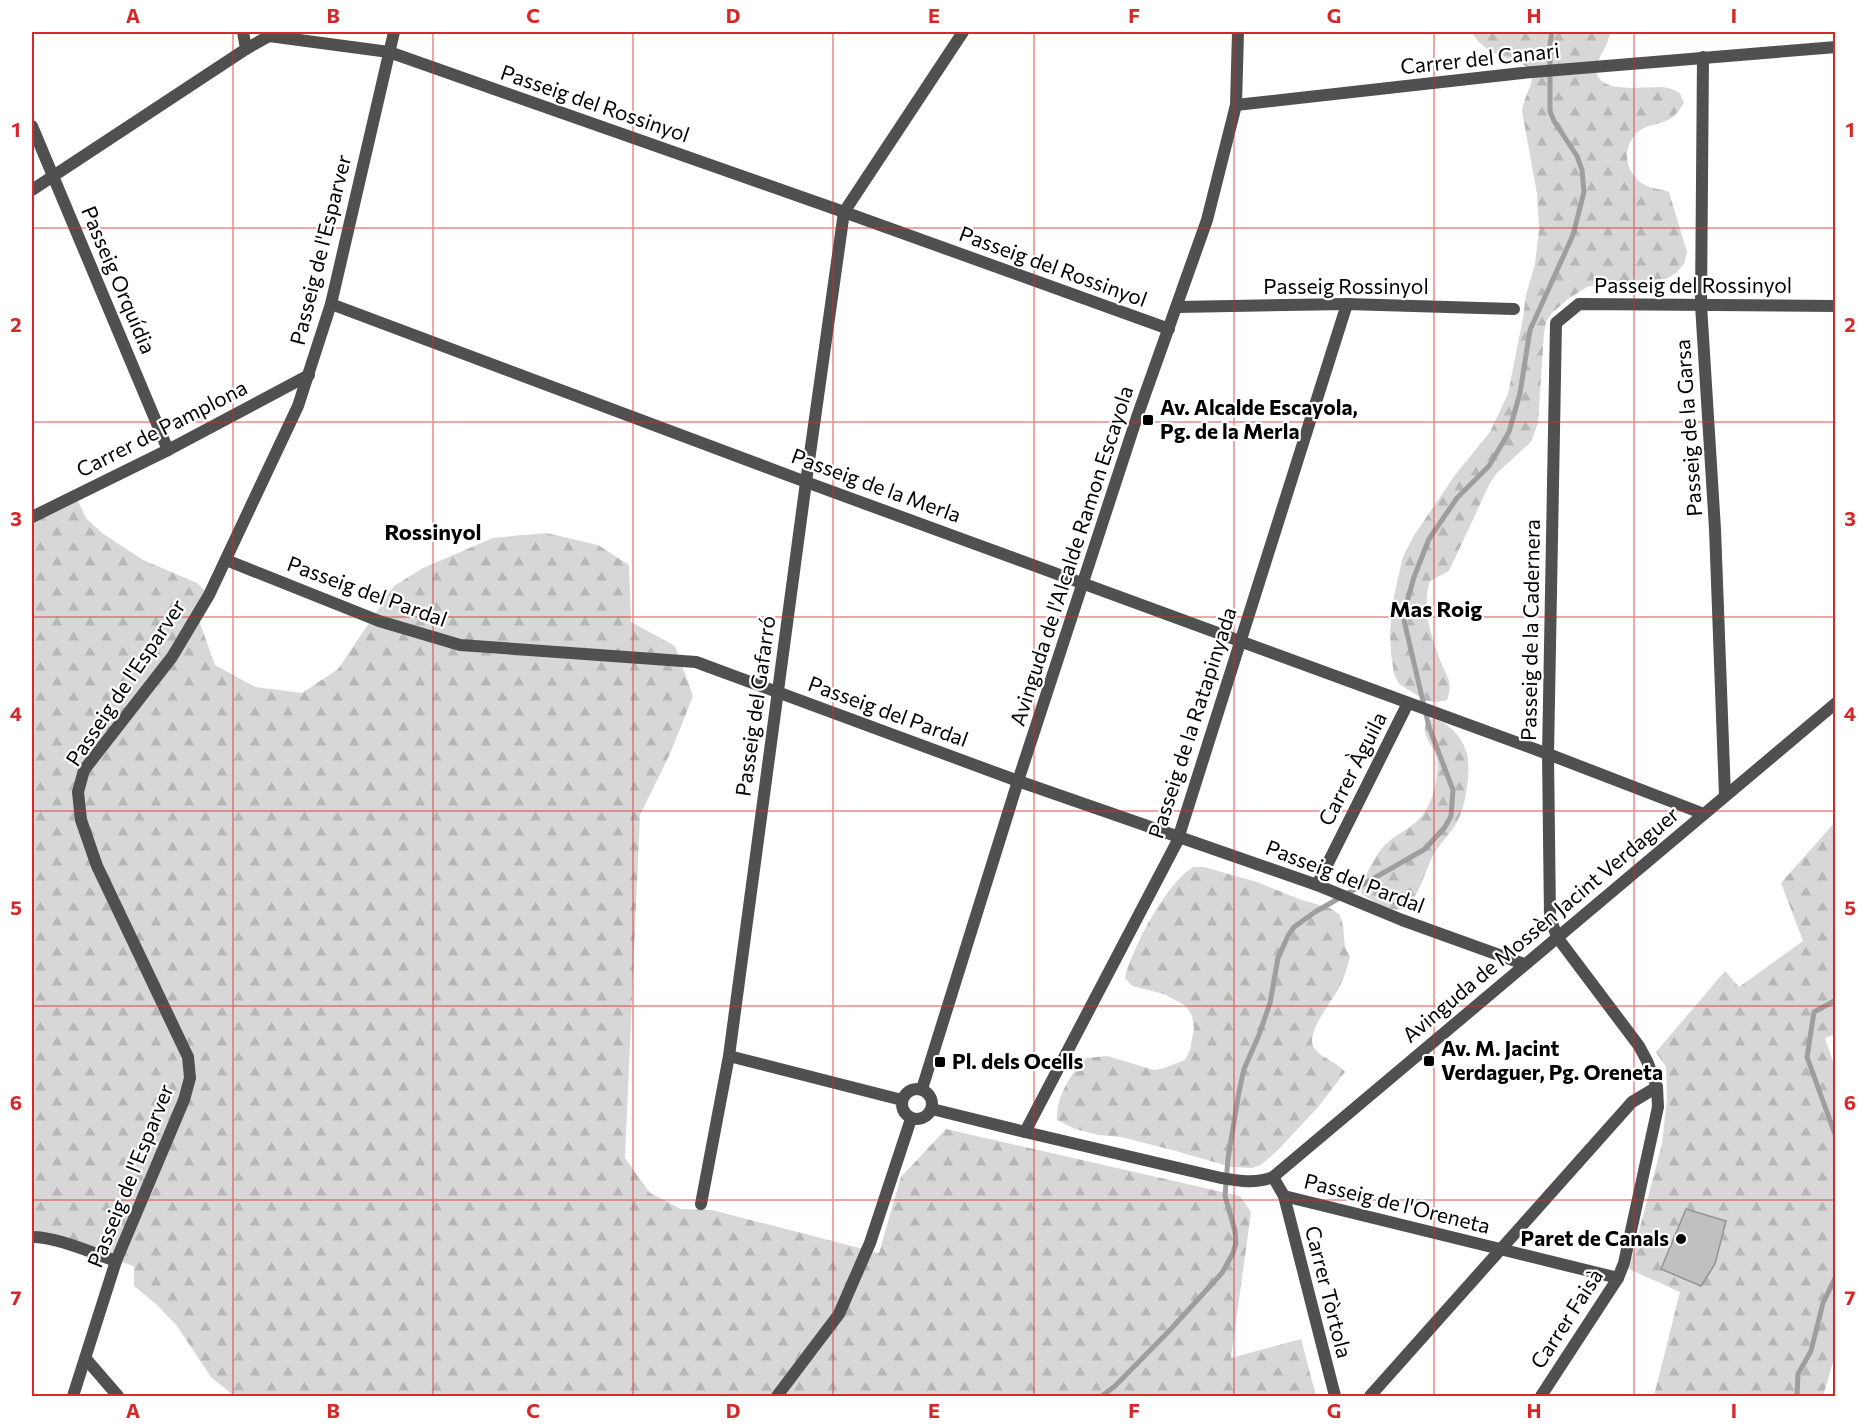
<svg xmlns="http://www.w3.org/2000/svg" width="1867" height="1428" font-family="Commissioner,sans-serif">
	<style>
		.forest { fill: url(#forest-firs) }
		.lines { fill: none; stroke-linecap: round; stroke-linejoin: round }
		.stream { stroke: #9e9e9e; stroke-width: 5 }
		.building { fill: #c0c0c0; stroke: #949494; stroke-width: 1.5 }
		.minor { stroke: #505050; stroke-width: 12 }
		.tertiary { stroke: #505050; stroke-width: 12 }
		.grid { fill: none; stroke: #d62828; stroke-width: 1.5; stroke-opacity: 0.55 }
		.poi-dot { fill: #000; stroke: #fff; stroke-width: 2 }
		.labels { text-anchor: middle; stroke-width: 4.5; stroke-linejoin: round; paint-order: stroke }
		.street-label { font-size: 21px; fill: #000; stroke: #fff }
		.poi-label { font-size: 21px; font-weight: bold; fill: #000; stroke: #fff; text-anchor: start }
		.neighbourhood-label { font-size: 22px; font-weight: bold; fill: #000; stroke: #fff }
		.neatline { fill: none; stroke: #d62828; stroke-width: 2 }
		.grid-label { font-size: 20px; text-anchor: middle; font-weight: bold; fill: #d62828 }
	</style>
	<defs>
		<pattern id="forest-firs" width="22" height="20" patternUnits="userSpaceOnUse" patternTransform="scale(1.5)"><rect width="22" height="20" fill="#d7d7d7"/><path d="M5 1l3.5 6h-7zM16 11l3.5 6h-7z" fill="#b7b7b7"/></pattern>
	</defs>
	<rect width="100%" height="100%" fill="#fff"/>
	<g class="forest">
		<path d="M1472,32h138c-1,13 -11,22 -13,34 -6,30 49,20 66,21 7,1 11,3 17,6l4,10c-4,6 -9,14 -16,17 -10,5 -21,4 -30,12 -18,15 -13,45 9,54 6,3 15,3 22,6l18,60 -3,12 -8,9 -10,6 -58,3 -21,5 -19,12 -16,14 -6,9 -2,11 -6,90 -7,19 -34,31 -7,10 -41,88 -19,10c-9,26 1,54 10,79 6,16 14,22 7,40l-10,2 -11,-1 -27,-17 -5,-10 -3,-20 -1,-22 3,-32 10,-43 10,-20 42,-62 35,-43 18,-38 15,-76 3,-23 9,-31 4,-35 -2,-35 -15,-83c2,-15 11,-25 11,-40 -19,-15 -48,-13 -61,-39z"/>
		<polygon points="78,501 86,518 102,533 143,560 197,583 209,595 197,615 215,665 255,687 302,693 338,669 394,586 423,568 493,538 546,533 598,545 629,565 631,622 675,646 693,696 670,754 640,815 625,1158 650,1193 681,1209 712,1210 879,1253 901,1177 946,1129 1240,1196 1251,1212 1231,1358 1301,1339 1316,1396 234,1396 211,1377 177,1326 157,1305 134,1286 134,1266 40,1237 32,1226 32,519"/>
		<path d="M1433,719c16,3 30,19 34,35 4,15 -1,50 -8,64 -6,14 -19,24 -26,38 -7,12 -16,47 -29,52 -14,6 -31,-7 -42,-14l-2,-5c4,-11 17,-37 25,-44 17,-16 34,-18 44,-41 6,-13 10,-30 8,-45 -2,-14 -18,-23 -10,-38z"/>
		<polygon points="1835,822 1836,1034 1825,1038 1836,1070 1836,1352 1823,1396 1654,1396 1680,1292 1629,1269 1662,1144 1667,1099 1666,1067 1656,1052 1725,971 1739,987 1803,941 1781,883"/>
		<path d="M1194,867h10l53,15 42,17 31,9 10,7 3,11 2,21 5,10c-3,11 -6,21 -11,31 -7,13 -32,43 -26,58 5,11 23,15 32,26l-26,34 -40,43 -18,16 -9,3 -21,-1 -55,-16 -55,-14 -22,-2 -24,-6 -18,-9c-1,-24 14,-46 29,-62l21,-2 47,14 10,-2 21,-8 5,-10 4,-22 -2,-12 -6,-10 -22,-12 -32,-8 -7,-8c7,-29 42,-97 69,-111z"/>
	</g>
	<g class="lines">
		<g class="stream">
			<polyline points="1836,1000 1814,1012 1807,1057 1836,1137"/>
			<polyline points="1102,1396 1115,1386 1170,1330 1222,1273 1233,1253 1236,1243 1235,1231 1225,1196 1228,1158 1239,1092 1244,1069 1259,1035 1270,1003 1278,958 1288,936 1294,927 1315,912 1425,849 1445,827 1451,816 1453,790 1429,727 1403,616 1414,577 1429,539 1457,498 1489,466 1509,432 1520,393 1530,330 1573,235 1584,192 1582,170 1577,156 1554,121 1550,111 1550,44 1552,32"/>
			<polyline points="1797,1396 1798,1374 1811,1351 1823,1303 1836,1276"/>
		</g>
	</g>
	<polygon class="building" points="1686,1209 1726,1221 1715,1264 1701,1286 1661,1269"/>
	<g class="lines">
		<g class="minor">
			<polyline points="243,32 246,49"/>
			<polyline points="1703,57 1701,305 1715,529 1725,796"/>
			<polyline points="1236,105 1522,73 1836,47"/>
			<polyline points="32,126 168,450"/>
			<polyline points="32,190 246,49 269,36 389,52 844,212 1169,329"/>
			<polyline points="331,304 806,482 1548,754 1704,814"/>
			<polyline points="1177,307 1347,304 1514,309"/>
			<polyline points="32,517 168,450 309,375"/>
			<polyline points="226,560 379,621 460,645 696,662 1018,781 1317,885 1402,920 1524,964"/>
			<polyline points="1317,885 1408,703"/>
			<polyline points="729,1056 902,1100"/>
			<circle cx="917" cy="1104" r="15"/>
			<polyline points="922,1089 1018,781 1137,417 1207,220 1236,105 1238,32"/>
			<polyline points="1025,1132 1177,842 1347,304"/>
			<polyline points="1273,1177 1284,1196 1335,1396"/>
			<polyline points="1284,1196 1618,1278"/>
			<polyline points="701,1204 729,1056 806,482 844,212 963,32"/>
			<path d="M32,1237c25,0 60,16 84,24"/>
			<polyline points="86,1359 118,1396"/>
			<polyline points="73,1396 116,1261 184,1100 190,1078 188,1057 97,866 81,820 78,792 84,770 172,657 209,595 298,406 331,304 394,32"/>
			<polyline points="777,1396 839,1314 870,1243 911,1119"/>
			<polyline points="1370,1396 1632,1102 1657,1087"/>
			<polyline points="1541,1396 1618,1278 1624,1263 1658,1107 1657,1087 1647,1061 1639,1046 1557,937 1550,917 1548,754 1556,323 1579,304 1836,306"/>
		</g>
		<path class="tertiary" d="M932,1109l93,23 196,46c18,3 35,6 52,-1l563,-474"/>
	</g>
	<path class="grid" d="M233,32v1364M433,32v1364M633,32v1364M833,32v1364M1034,32v1364M1234,32v1364M1434,32v1364M1634,32v1364M32,228h1804M32,422h1804M32,617h1804M32,811h1804M32,1006h1804M32,1200h1804"/>
	<g class="poi-dot">
		<rect x="1142" y="414" width="12" height="12" rx="3"/>
		<rect x="1423" y="1055" width="12" height="12" rx="3"/>
		<rect x="934" y="1056" width="12" height="12" rx="3"/>
		<circle cx="1681" cy="1239" r="6"/>
	</g>
	<g class="labels">
		<g class="street-label">
			<text transform="translate(1480 59) rotate(-6)" y="7">Carrer del Canari</text>
			<text transform="translate(595 104) rotate(19)" y="7">Passeig del Rossinyol</text>
			<text transform="translate(321 250) rotate(-76)" y="7">Passeig de l'Esparver</text>
			<text transform="translate(1053 267) rotate(20)" y="7">Passeig del Rossinyol</text>
			<text transform="translate(118 280) rotate(67)" y="7">Passeig Orquídia</text>
			<text x="1693" y="293">Passeig del Rossinyol</text>
			<text x="1346" y="294">Passeig Rossinyol</text>
			<text transform="translate(1689 428) rotate(-94)" y="7">Passeig de la Garsa</text>
			<text transform="translate(162 429) rotate(-27)" y="7">Carrer de Pamplona</text>
			<text transform="translate(876 486) rotate(20)" y="7">Passeig de la Merla</text>
			<text transform="translate(1072 556) rotate(-72)" y="7">Avinguda de l'Alcalde Ramon Escayola</text>
			<text transform="translate(367 592) rotate(20)" y="7">Passeig del Pardal</text>
			<text transform="translate(1531 630) rotate(-89)" y="7">Passeig de la Cadernera</text>
			<text transform="translate(126 683) rotate(-56)" y="7">Passeig de l'Esparver</text>
			<text transform="translate(756 706) rotate(-82)" y="7">Passeig del Gafarró</text>
			<text transform="translate(888 712) rotate(20)" y="7">Passeig del Pardal</text>
			<text transform="translate(1193 723) rotate(-72)" y="7">Passeig de la Ratapinyada</text>
			<text transform="translate(1353 769) rotate(-63)" y="7">Carrer Àguila</text>
			<text transform="translate(1345 877) rotate(21)" y="7">Passeig del Pardal</text>
			<text transform="translate(1541 925) rotate(-40)" y="7">Avinguda de Mossèn Jacint Verdaguer</text>
			<text transform="translate(131 1176) rotate(-68)" y="7">Passeig de l'Esparver</text>
			<text transform="translate(1397 1204) rotate(14)" y="7">Passeig de l'Oreneta</text>
			<text transform="translate(1328 1292) rotate(76)" y="7">Carrer Tòrtola</text>
			<text transform="translate(1567 1319) rotate(-57)" y="7">Carrer Faisà</text>
		</g>
		<g class="poi-label">
			<text x="1160" y="415">Av. Alcalde Escayola,<tspan x="1160" dy="24">Pg. de la Merla</tspan></text>
			<text x="1441" y="1056">Av. M. Jacint<tspan x="1441" dy="24">Verdaguer, Pg. Oreneta</tspan></text>
			<text x="952" y="1069">Pl. dels Ocells</text>
			<text x="1669" y="1246" text-anchor="end">Paret de Canals</text>
		</g>
		<g class="neighbourhood-label">
			<text x="433" y="540">Rossinyol</text>
			<text x="1436" y="617">Mas Roig</text>
		</g>
	</g>
	<rect width="1867" height="1428" fill="none" stroke="#ffffff" stroke-width="66"/>
	<rect x="33" y="33" width="1801" height="1362" class="neatline"/>
	<g class="grid-label">
		<text x="133" y="23">A</text>
		<text x="333" y="23">B</text>
		<text x="533" y="23">C</text>
		<text x="733" y="23">D</text>
		<text x="934" y="23">E</text>
		<text x="1134" y="23">F</text>
		<text x="1334" y="23">G</text>
		<text x="1534" y="23">H</text>
		<text x="1734" y="23">I</text>
		<text x="16" y="137">1</text>
		<text x="1850" y="137">1</text>
		<text x="16" y="332">2</text>
		<text x="1850" y="332">2</text>
		<text x="16" y="526">3</text>
		<text x="1850" y="526">3</text>
		<text x="16" y="721">4</text>
		<text x="1850" y="721">4</text>
		<text x="16" y="915">5</text>
		<text x="1850" y="915">5</text>
		<text x="16" y="1110">6</text>
		<text x="1850" y="1110">6</text>
		<text x="16" y="1305">7</text>
		<text x="1850" y="1305">7</text>
		<text x="133" y="1418">A</text>
		<text x="333" y="1418">B</text>
		<text x="533" y="1418">C</text>
		<text x="733" y="1418">D</text>
		<text x="934" y="1418">E</text>
		<text x="1134" y="1418">F</text>
		<text x="1334" y="1418">G</text>
		<text x="1534" y="1418">H</text>
		<text x="1734" y="1418">I</text>
	</g>
</svg>
